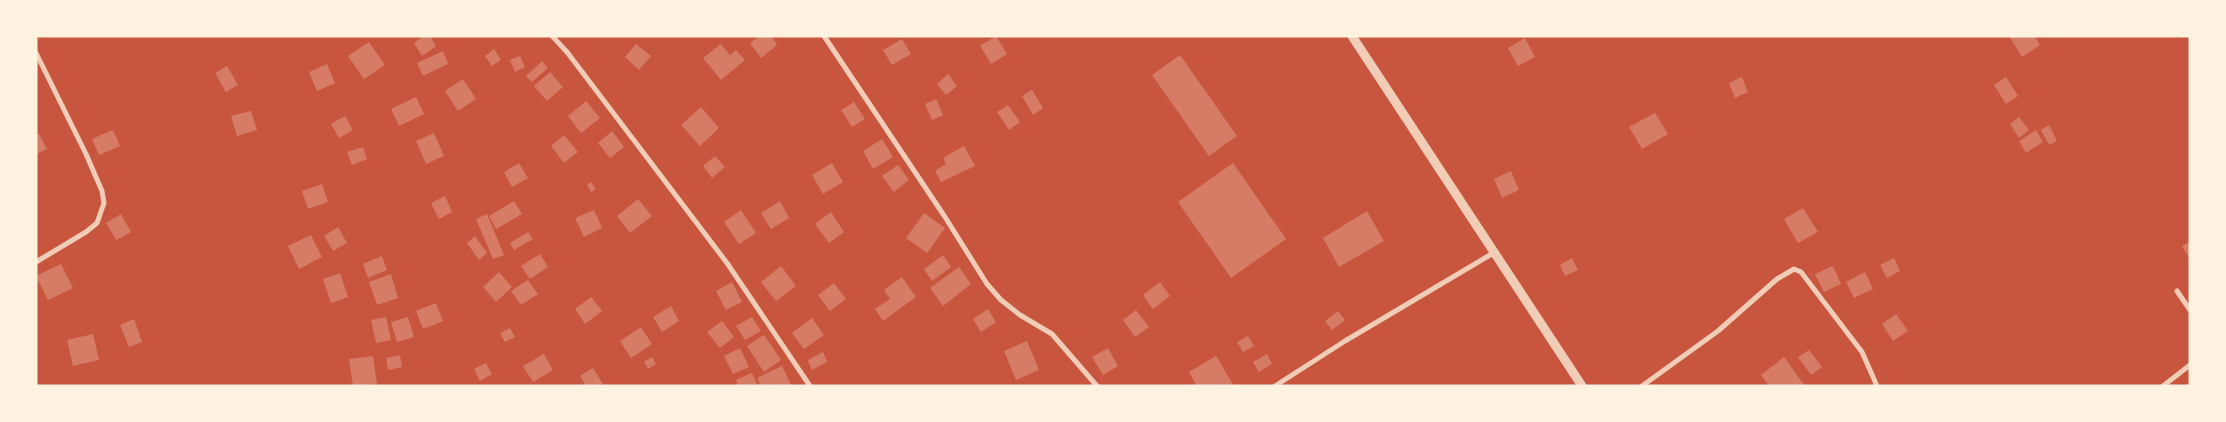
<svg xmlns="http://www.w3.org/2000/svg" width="2226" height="422" font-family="'Work Sans',sans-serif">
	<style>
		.building { fill: #d67c66 }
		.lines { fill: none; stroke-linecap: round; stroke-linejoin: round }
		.minor { stroke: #f1ccb7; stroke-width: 5 }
		.tertiary { stroke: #f1ccb7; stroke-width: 9 }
	</style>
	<rect width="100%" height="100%" fill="#c8553d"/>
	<g class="building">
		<polygon points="424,36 430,36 436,46 422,56 414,43"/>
		<polygon points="759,36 771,36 777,45 761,58 750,43"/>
		<polygon points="996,36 1007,54 991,64 980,46"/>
		<polygon points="2009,36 2035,36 2040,45 2022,57"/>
		<polygon points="1525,38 1535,57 1518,66 1508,48"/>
		<polygon points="902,39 911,54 892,65 883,50"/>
		<polygon points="369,42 385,65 364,79 348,56"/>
		<polygon points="636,44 651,56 639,70 625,57"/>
		<polygon points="721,44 730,55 736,50 745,60 721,80 703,58"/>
		<polygon points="494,49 501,60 492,66 485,56"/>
		<polygon points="443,51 448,64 423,76 417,63"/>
		<polygon points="1180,55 1237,136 1209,156 1152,75"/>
		<polygon points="520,56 525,67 515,72 510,60"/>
		<polygon points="542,61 548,68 532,82 526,76"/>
		<polygon points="327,64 335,83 317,91 309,72"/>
		<polygon points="227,66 238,85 226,92 215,73"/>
		<polygon points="550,72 563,87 547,101 534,86"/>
		<polygon points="948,74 957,86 946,95 937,84"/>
		<polygon points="1742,77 1748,92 1735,98 1729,83"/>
		<polygon points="2006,77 2018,96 2006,104 1994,85"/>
		<polygon points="463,79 476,99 458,111 445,91"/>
		<polygon points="1032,90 1043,108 1033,115 1022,96"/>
		<polygon points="416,97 424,114 399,126 391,109"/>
		<polygon points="936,99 943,115 932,120 925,104"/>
		<polygon points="586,101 600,118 581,133 568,116"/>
		<polygon points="854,102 865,119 852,127 841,110"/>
		<polygon points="1008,105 1020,122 1009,130 997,112"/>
		<polygon points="701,107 719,128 700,146 681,125"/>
		<polygon points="251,111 257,130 237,136 231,116"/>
		<polygon points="1655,113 1668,134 1642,149 1629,127"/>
		<polygon points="345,116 353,130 339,138 331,124"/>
		<polygon points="2019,117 2029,130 2019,138 2010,124"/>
		<polygon points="2049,125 2057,141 2049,145 2041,130"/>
		<polygon points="113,130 120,146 99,155 92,139"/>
		<polygon points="2036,130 2043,142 2026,153 2019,141"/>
		<polygon points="612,131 624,147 610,158 598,143"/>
		<polygon points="434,133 444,156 426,164 416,141"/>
		<polygon points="39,134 47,149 36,154 36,135"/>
		<polygon points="564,135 578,152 564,163 551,146"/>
		<polygon points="882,139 893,157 873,169 863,151"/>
		<polygon points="964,146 975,166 941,182 935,171 946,164 943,158"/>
		<polygon points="363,147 367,159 352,165 347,152"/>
		<polygon points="715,156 725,167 712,178 703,166"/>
		<polygon points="519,163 528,178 512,187 504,172"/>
		<polygon points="832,163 843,182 823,194 812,175"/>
		<polygon points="1233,163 1286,239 1231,278 1178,202"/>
		<polygon points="898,165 909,180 894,192 882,176"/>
		<polygon points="1511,171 1519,190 1502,198 1494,179"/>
		<polygon points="591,182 596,189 591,192 587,185"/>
		<polygon points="322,184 328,202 308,209 302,191"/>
		<polygon points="445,196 452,212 439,219 431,203"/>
		<polygon points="638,199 652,216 630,233 617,216"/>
		<polygon points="514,201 522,214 496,229 489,216"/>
		<polygon points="780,201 789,218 771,229 761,213"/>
		<polygon points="1803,208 1818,232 1798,243 1784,219"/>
		<polygon points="594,210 602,228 584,237 575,218"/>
		<polygon points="741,210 756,233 739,244 724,222"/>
		<polygon points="1367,211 1384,241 1339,267 1323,238"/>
		<polygon points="831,212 844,232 829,243 815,224"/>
		<polygon points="924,213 945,228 927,253 906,238"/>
		<polygon points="121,214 131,232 116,240 106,223"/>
		<polygon points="487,214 504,255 493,259 476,219"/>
		<polygon points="338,227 347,243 333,251 324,236"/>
		<polygon points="528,232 533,239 514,250 510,243"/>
		<polygon points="311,235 322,257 299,269 288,246"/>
		<polygon points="475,236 487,253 479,260 467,243"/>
		<polygon points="2190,242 2190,259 2182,246"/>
		<polygon points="540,254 548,267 530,279 521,266"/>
		<polygon points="943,255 951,267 932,281 924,269"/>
		<polygon points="382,256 387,270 368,278 363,264"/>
		<polygon points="1572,258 1578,270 1565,276 1560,265"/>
		<polygon points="1894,258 1900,271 1887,278 1880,265"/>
		<polygon points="61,264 73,288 48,300 36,276"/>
		<polygon points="781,266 796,286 776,301 761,282"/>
		<polygon points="1833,266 1841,284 1824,292 1815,274"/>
		<polygon points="959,267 971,284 943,306 930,288"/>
		<polygon points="499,272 512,287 496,302 483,287"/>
		<polygon points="1865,272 1873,289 1854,298 1846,282"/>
		<polygon points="340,273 348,297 331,303 323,279"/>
		<polygon points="391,274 398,298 377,305 369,282"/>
		<polygon points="902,277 916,297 883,321 875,309 890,299 884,290"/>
		<polygon points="528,280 538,294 521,305 511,291"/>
		<polygon points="732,282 742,302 726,310 716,291"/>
		<polygon points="1160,282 1170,296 1153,309 1143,295"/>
		<polygon points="834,283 846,299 830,311 818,295"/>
		<polygon points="591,297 602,311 585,324 575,309"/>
		<polygon points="436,303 443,321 423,329 416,311"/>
		<polygon points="671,306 679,321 662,332 653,317"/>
		<polygon points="988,309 996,322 981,332 973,319"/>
		<polygon points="1136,310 1149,327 1135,337 1123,320"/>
		<polygon points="1338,311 1345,320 1332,330 1325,321"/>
		<polygon points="1896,314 1908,331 1893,341 1882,324"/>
		<polygon points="386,317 391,340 376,343 371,320"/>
		<polygon points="408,317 414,337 397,342 391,322"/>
		<polygon points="752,317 761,331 745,340 736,326"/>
		<polygon points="812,318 824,335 804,349 792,333"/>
		<polygon points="134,319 142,342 129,347 120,325"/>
		<polygon points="722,321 734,337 720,348 707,332"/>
		<polygon points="641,327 652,344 631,358 620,341"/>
		<polygon points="510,328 515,337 505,342 500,333"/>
		<polygon points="93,334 99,360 73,366 67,340"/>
		<polygon points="764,335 781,360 764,372 747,346"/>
		<polygon points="1248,336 1254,346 1243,352 1237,342"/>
		<polygon points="1027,341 1039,370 1016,380 1004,351"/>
		<polygon points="740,348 749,367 733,374 724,356"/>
		<polygon points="1108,348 1118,366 1103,375 1092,357"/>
		<polygon points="1809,350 1822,367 1811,375 1798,357"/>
		<polygon points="823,352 827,362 812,370 808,360"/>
		<polygon points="544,354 553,370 533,382 523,366"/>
		<polygon points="1267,354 1272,364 1259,372 1253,362"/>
		<polygon points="400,355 402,367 388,370 386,358"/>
		<polygon points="373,356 377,384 353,386 349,359"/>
		<polygon points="1216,356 1234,386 1197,386 1189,372"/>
		<polygon points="652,357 656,364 648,369 644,362"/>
		<polygon points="1784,357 1805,386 1769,386 1761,375"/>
		<polygon points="486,363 492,374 480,381 474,369"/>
		<polygon points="782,366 791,385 761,386 757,378"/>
		<polygon points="593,368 603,384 586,386 580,376"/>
		<polygon points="752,373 758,386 738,386 736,380"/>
	</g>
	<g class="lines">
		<g class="minor">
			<polyline points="552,36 567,52 727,263 810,386"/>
			<polyline points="824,36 945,217 987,284 1001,300 1020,315 1052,334 1097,386"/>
			<polyline points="36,53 86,154 102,191 104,203 97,223 86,232 36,262"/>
			<polyline points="2177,291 2190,310"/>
			<polyline points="1275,386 1345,341 1495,252"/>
			<polyline points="1642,386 1718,331 1777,279 1794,269 1801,272 1862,352 1877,386"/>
			<polyline points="2163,386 2190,365"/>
		</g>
		<polyline class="tertiary" points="1352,36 1582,386"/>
	</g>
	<rect width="2226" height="422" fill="none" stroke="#fff3e0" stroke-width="75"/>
</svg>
